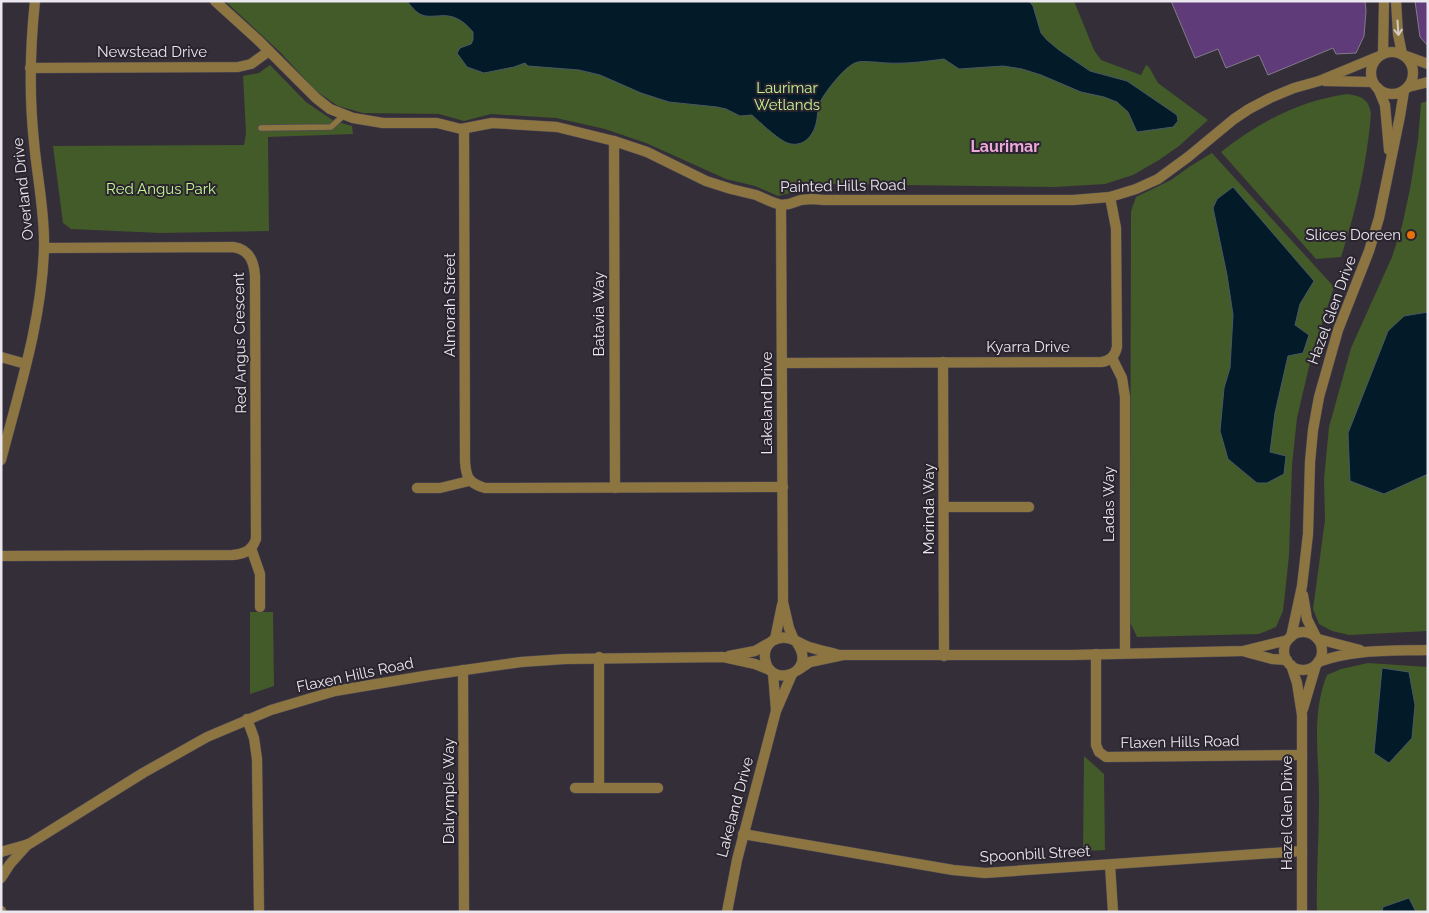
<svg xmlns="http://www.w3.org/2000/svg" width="1429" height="913" font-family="Raleway,sans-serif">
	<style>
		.green { fill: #435a29 }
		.water { fill: #031a29; stroke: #485864 }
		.building { fill: #5f3b7a; stroke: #827b88 }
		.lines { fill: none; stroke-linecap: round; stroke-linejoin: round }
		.service-casing { stroke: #514c56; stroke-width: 7 }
		.minor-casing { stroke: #514c56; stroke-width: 11 }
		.tertiary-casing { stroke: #514c56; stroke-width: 11 }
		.service { stroke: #8d7542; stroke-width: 5.5 }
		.minor { stroke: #8d7542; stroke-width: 10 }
		.tertiary { stroke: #8d7542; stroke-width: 10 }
		.oneway { stroke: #d3cac3 }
		.food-dot { fill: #e8710a; stroke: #2a242f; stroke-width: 2 }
		.labels { text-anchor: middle; stroke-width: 4; stroke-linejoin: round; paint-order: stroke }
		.street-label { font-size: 15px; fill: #eae7ee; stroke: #2a242f }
		.park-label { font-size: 15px; fill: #c5f692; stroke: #2a242f }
		.poi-label { font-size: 15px; fill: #eae7ee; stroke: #2a242f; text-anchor: end }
		.neighbourhood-label { font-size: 16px; font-weight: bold; fill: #eda9d9; stroke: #2a242f }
	</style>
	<rect width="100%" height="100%" fill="#342e39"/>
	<g class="green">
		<polygon points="225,1 1074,1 1094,50 1101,60 1141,75 1146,65 1149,67 1158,83 1208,120 1179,146 1159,160 1133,175 1105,184 1055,187 826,184 778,196 755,186 726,179 646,143 605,129 556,118 491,114 464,121 439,114 363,113 338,106 316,91 280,52"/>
		<polygon points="270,65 306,102 334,121 352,126 353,134 268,137 269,231 161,233 71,229 63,223 53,146 244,145 246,133 243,76 259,73"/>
		<path d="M1347,94c14,2 22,5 24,20 -4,49 -15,96 -30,143l-25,2 -95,-107c38,-30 78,-51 126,-58z"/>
		<polygon points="1428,101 1428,631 1349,635 1332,631 1319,624 1313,609 1325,520 1324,479 1329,427 1351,348 1392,257 1402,226 1410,189 1418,140 1421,103"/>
		<polygon points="1212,153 1334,287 1312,354 1297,418 1292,465 1289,556 1283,611 1276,627 1259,634 1137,637 1130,622 1131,211 1136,197 1171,180 1189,167"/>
		<polygon points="250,612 273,612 274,686 250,694"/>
		<path d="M1368,663l60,4v245h-111c-1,-36 2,-72 2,-108 1,-42 -9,-88 8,-129l14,-6z"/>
		<polygon points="1084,756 1104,774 1105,850 1083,851"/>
	</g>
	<g class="water">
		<path d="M407,1h622l4,5 8,27 6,7 12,10 31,21 37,10 50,34 1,6 -5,6 -36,5 -9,-20 -11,-10 -13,-5 -23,-5 -40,-17 -19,-6 -19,-3 -44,3 -15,-10c-23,3 -45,6 -69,3 -7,0 -16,-2 -22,2 -11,6 -27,27 -33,38 -3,6 -2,15 -4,22 -4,15 -16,25 -31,18 -12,-7 -23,-18 -33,-27l-12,1 -14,-7 -9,-2 -48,-5 -28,-9 -41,-18 -21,-5 -51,-4 -3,-3 -11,4 -30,6 -17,-6 -10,-14 3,-5 11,-4 2,-4v-8c-10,-12 -20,-18 -35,-16 -5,0 -12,1 -16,-1 -7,-3 -11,-9 -15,-14z"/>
		<polygon points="1233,187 1314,281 1300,304 1295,325 1309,335 1303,353 1288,356 1275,413 1270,452 1286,456 1284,474 1267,483 1257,483 1228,459 1220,431 1224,388 1230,368 1233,315 1227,275 1213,208 1217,199"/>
		<polygon points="1428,312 1428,474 1384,494 1350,481 1348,433 1388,331 1404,316"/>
		<polygon points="1382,668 1409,672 1415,705 1412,738 1389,763 1374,753"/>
		<polygon points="1409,898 1416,912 1382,912 1383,907"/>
	</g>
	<g class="building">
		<polygon points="1171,1 1365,1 1366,11 1364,36 1356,53 1336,54 1333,48 1268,75 1259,55 1226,68 1218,49 1195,58"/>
		<polygon points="1415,1 1428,1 1428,46 1420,37"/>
	</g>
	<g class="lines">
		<defs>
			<polyline id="service" points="261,128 331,127 344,115"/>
			<g id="minor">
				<polyline points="215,1 258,40 316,98 330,109 353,118 383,123 437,123 461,129 492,123 557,127 614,141 647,152 706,181 731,189 756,195 772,202 781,205 789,204 801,200 812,199 824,200 1073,200 1110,197 1136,189 1158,179 1188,157 1234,119 1249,109 1270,98 1294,88 1319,81 1377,57"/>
				<polyline points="1406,56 1428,64"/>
				<polyline points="30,68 238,67 251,64 269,51"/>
				<polyline points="1325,81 1373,82"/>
				<polyline points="1408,87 1428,82"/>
				<path d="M464,129l1,332c1,16 3,22 20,27l298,-1"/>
				<polyline points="614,141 615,488"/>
				<polyline points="781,205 783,602 789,628 794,640"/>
				<polyline points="1,357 26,364"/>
				<polyline points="1112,358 1122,378 1125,397 1125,653"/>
				<polyline points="943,362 944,656"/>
				<path d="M782,363l320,-1c9,-2 13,-6 15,-15l-1,-119 -6,-31"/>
				<polyline points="417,488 440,488 469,481"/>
				<polyline points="944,507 1029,507"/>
				<polyline points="251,548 260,574 260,607"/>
				<path d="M1,556l231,-1c12,-1 20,-4 24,-16l-1,-263c-1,-15 -6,-27 -22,-29l-189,1"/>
				<polyline points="775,639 782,605"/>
				<polyline points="1096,654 1096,745 1099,752 1106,757 1302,755"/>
				<polyline points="599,657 599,788"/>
				<polyline points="463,670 464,912"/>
				<polyline points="773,673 776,710"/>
				<polyline points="247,719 254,738 257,759 259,912"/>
				<polyline points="575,788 658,788"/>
				<polyline points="743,834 953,870 985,873 1302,851"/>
				<polyline points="1110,865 1113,912"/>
				<polyline points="727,912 737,860 776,711 792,674"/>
			</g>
			<g id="tertiary">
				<polyline points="1396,1 1398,34 1402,54"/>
				<circle cx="1392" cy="73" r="21"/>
				<polyline points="1383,53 1384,1"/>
				<polyline points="1378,88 1385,105 1389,150"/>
				<path d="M1,460c18,-69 41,-140 43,-212 1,-36 -7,-71 -10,-106 -5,-47 -4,-94 1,-141"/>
				<polyline points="1303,595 1307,619 1316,637"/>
				<circle cx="1303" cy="651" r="19"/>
				<polyline points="1291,637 1302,586 1308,534 1310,462 1313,430 1319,397 1338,330 1369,251 1379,218 1400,116 1404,91"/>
				<polyline points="1318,639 1360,650"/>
				<path d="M797,643c22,31 -29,47 -32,15 -1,-7 2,-13 7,-17 5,-3 10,-4 15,-3 8,1 14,6 22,9 9,3 20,5 30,8"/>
				<polyline points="1246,652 1272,659 1287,660"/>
				<polyline points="729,656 755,651 769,643"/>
				<path d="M1318,662c36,-13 72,-11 110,-12"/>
				<polyline points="1291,665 1297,683 1302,715 1302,912"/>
				<polyline points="798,670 810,662 843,655 1071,655 1243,651 1288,640"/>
				<polyline points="1303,709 1316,665"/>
				<polyline points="1,852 29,844 143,773 207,737 271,710 335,691 430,675 521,662 565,659 723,657 755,664 770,670"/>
				<polyline points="1,878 10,864 28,844"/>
				<polyline points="1,911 1,912"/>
			</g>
		</defs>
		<use href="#service" class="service-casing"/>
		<use href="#minor" class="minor-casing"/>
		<use href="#tertiary" class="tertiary-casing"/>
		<use href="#service" class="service"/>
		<use href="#minor" class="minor"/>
		<use href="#tertiary" class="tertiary"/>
	</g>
	<defs><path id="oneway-shaft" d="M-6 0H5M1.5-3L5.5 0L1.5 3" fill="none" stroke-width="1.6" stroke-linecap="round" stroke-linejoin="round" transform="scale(1.25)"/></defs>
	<use class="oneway" href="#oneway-shaft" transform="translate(1398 28) rotate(86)"/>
	<circle class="food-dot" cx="1411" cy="235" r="5"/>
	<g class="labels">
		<g class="street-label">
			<text x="152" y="57">Newstead Drive</text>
			<text transform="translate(843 186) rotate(-1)" y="5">Painted Hills Road</text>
			<text transform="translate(23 189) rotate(-96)" y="5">Overland Drive</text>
			<text transform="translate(450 305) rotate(-90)" y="5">Almorah Street</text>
			<text transform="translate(1332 310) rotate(-70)" y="5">Hazel Glen Drive</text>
			<text transform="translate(599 314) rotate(-90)" y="5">Batavia Way</text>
			<text transform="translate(240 343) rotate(-91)" y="5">Red Angus Crescent</text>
			<text x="1028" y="352">Kyarra Drive</text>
			<text transform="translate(767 403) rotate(-90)" y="5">Lakeland Drive</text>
			<text transform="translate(1109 504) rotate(-90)" y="5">Ladas Way</text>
			<text transform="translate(929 509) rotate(-90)" y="5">Morinda Way</text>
			<text transform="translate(355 675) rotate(-12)" y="5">Flaxen Hills Road</text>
			<text transform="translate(1180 742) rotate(-1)" y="5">Flaxen Hills Road</text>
			<text transform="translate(449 791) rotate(-90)" y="5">Dalrymple Way</text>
			<text transform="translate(735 807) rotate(-75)" y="5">Lakeland Drive</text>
			<text transform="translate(1287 813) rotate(-90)" y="5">Hazel Glen Drive</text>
			<text transform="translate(1035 854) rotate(-3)" y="5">Spoonbill Street</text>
		</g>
		<g class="park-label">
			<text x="787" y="93">Laurimar<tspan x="787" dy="17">Wetlands</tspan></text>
			<text x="161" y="194">Red Angus Park</text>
		</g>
		<g class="poi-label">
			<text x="1401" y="240">Slices Doreen</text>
		</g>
		<g class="neighbourhood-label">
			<text x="1005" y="152">Laurimar</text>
		</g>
	</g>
	<rect width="1429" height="913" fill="none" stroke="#eae7ee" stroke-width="5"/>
</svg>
